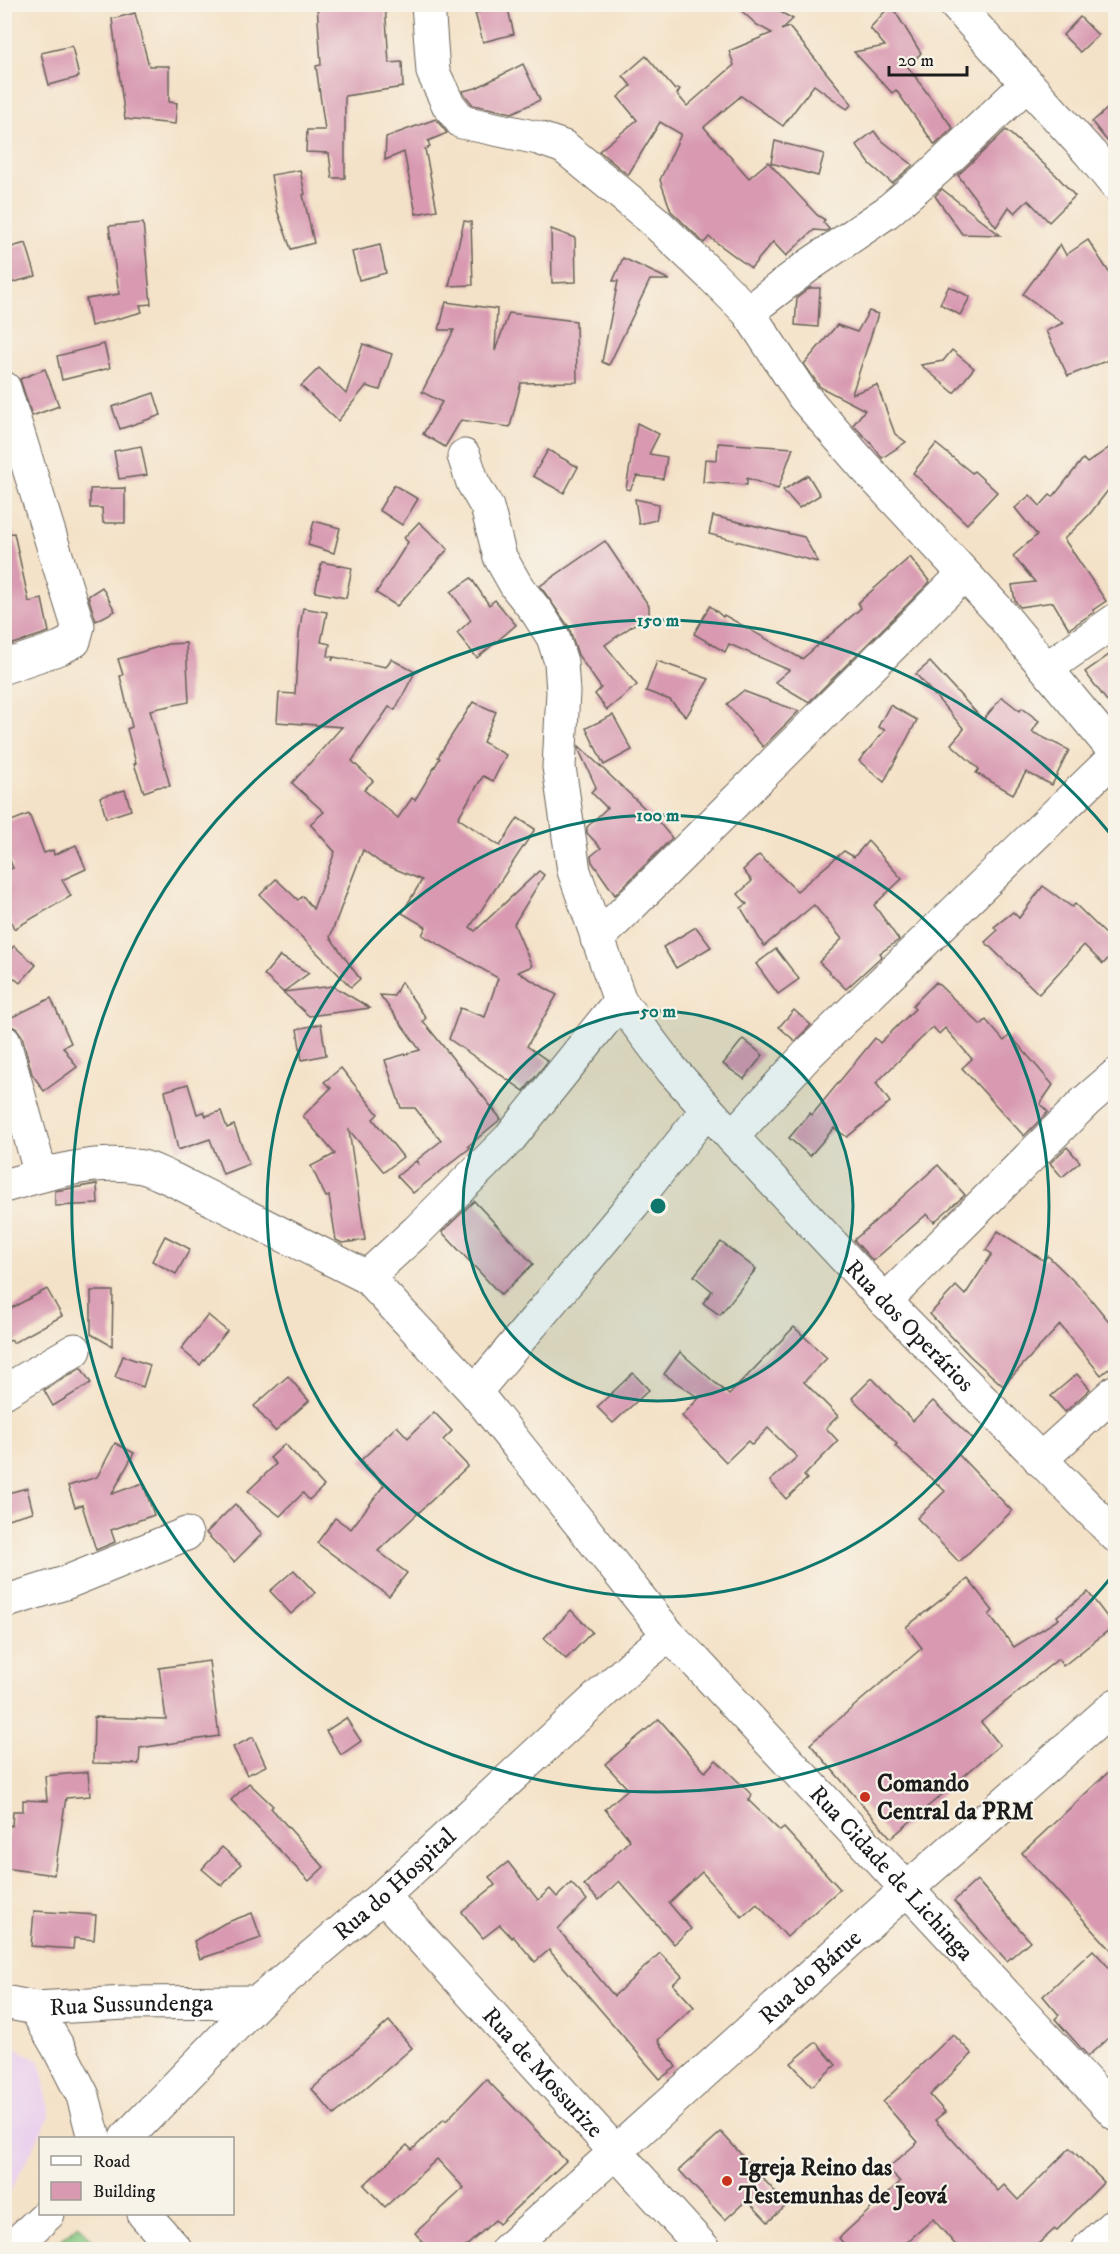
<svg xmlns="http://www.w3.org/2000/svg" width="1120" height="2254" font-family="'IM FELL DW Pica',serif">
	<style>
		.built { fill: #ead1ed }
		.green { fill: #83c67f; stroke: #50714e; stroke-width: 1.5 }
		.building { fill: #d899b1 }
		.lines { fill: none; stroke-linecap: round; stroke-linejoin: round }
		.minor-casing { stroke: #686158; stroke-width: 35 }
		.minor { stroke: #fff; stroke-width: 33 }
		.ring { fill: none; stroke: #0f766e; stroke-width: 3 }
		.poi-dot { fill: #c8321e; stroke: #f7f3e8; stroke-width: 2 }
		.labels { text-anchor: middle; stroke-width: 4.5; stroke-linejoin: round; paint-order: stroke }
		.street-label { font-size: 24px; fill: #1c1c1c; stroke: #f7f3e8 }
		.poi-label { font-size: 24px; font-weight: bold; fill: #1c1c1c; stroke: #f7f3e8; text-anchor: start }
		.centre { fill: #0f766e; stroke: #f7f3e8; stroke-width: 3 }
		.ring-label { font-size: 18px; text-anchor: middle; font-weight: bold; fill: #0f766e; stroke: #f7f3e8; stroke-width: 4.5; stroke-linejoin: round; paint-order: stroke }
	</style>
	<rect width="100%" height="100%" fill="#f7f3e8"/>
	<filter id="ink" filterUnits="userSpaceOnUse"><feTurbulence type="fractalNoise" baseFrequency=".0167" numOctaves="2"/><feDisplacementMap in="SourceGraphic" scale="12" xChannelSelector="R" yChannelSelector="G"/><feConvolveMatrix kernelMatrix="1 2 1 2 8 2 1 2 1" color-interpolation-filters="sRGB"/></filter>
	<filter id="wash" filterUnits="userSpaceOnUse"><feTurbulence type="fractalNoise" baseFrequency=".008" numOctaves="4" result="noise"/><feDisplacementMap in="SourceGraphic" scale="24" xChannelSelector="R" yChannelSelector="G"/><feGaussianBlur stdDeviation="1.35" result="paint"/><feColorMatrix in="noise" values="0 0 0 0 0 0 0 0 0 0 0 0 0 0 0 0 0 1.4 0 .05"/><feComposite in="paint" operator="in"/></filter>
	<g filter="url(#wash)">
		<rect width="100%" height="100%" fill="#f4e2c8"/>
		<polygon class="built" points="5,2042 40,2061 50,2116 5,2201"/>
		<polygon class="green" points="78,2225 101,2249 51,2249"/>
		<g id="blocks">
			<g class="building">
				<polygon points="317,4 385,4 389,63 402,62 403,87 345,96 345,178 332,178 329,153 306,152 307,130 325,130 316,66 321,65"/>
				<polygon points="734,4 766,4 793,19 781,30 789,27 852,104 847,109 814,85 783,126 741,96 704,127 749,178 768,162 817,215 825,220 823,222 829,229 826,231 814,230 786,256 773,242 751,268 709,237 704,243 671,211 660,180 681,134 660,122 628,175 599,151 637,120 618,97 631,86 623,76 646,56 675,90 678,88 680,89 677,94 687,106 734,65 729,51 772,33 757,25"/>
				<polygon points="507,5 514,34 483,42 475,13"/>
				<polygon points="891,5 921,53 908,67 953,128 935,145 896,90 892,93 854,52 885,46 870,28"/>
				<polygon points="135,13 149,66 169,66 169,102 177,103 175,124 125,119 112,19"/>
				<polygon points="1080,17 1098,35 1080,52 1063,35"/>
				<polygon points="72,46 79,77 49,85 41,53"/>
				<polygon points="523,64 540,100 512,113 473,105 464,94 463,91 476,88"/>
				<polygon points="1116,101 1116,152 1092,122"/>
				<polygon points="436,119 447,133 428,141 430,147 425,149 437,210 416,214 404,152 385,160 386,137"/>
				<polygon points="1006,130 1056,175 1075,196 1049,222 1028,200 1015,213 1009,207 996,227 958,175"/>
				<polygon points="874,131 880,139 913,165 892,183 870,164 856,145"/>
				<polygon points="775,141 824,154 818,176 771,163"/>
				<polygon points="300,170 305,194 303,195 314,243 291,249 277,210 271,175"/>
				<polygon points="942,189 1000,235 962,234 935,196"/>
				<polygon points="464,221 471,222 473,285 449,286"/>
				<polygon points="143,223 151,304 140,305 142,312 91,326 86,299 119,294 109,226"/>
				<polygon points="551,229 575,238 576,282 552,283"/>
				<polygon points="1088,240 1116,283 1116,357 1068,376 1046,331 1063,323 1023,294 1060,244 1066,255"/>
				<polygon points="26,243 36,276 4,285 4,249"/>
				<polygon points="380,245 386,273 359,280 352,252"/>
				<polygon points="623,258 670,280 650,280 609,365 602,362 618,281 613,281"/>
				<polygon points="949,286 970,297 960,315 940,304"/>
				<polygon points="810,288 820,288 818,327 795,325 797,298"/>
				<polygon points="446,302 497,309 495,351 509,313 576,321 577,382 521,383 510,427 461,420 445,447 423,434 442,402 422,392 454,330 439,330"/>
				<polygon points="869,311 878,314 852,394 877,385 895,434 906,442 882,458 870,442 853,425 865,410 820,387 804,364 837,325 857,332"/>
				<polygon points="104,344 110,368 62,380 57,356"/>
				<polygon points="363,344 392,354 380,390 366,386 338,421 301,386 319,368 346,394"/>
				<polygon points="952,350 974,368 954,393 921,365 943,361"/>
				<polygon points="45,369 59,406 32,416 20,379"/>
				<polygon points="154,393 161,415 120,429 112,407"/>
				<polygon points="637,423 659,434 649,454 667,457 663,479 637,476 630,490 626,489"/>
				<polygon points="718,443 793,448 778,489 747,478 747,485 703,482 705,459 717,460"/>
				<polygon points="1116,443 1116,480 1089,515 1064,539 1106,601 1093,610 1094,612 1069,629 1053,602 1020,607 1015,601 1012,585 1035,582 1013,556 1037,535 1015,508 1030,495 1040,506 1050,495 1053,497 1083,459 1087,463"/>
				<polygon points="936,444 972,473 974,471 997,492 967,524 913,473"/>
				<polygon points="141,446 147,475 119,479 114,451"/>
				<polygon points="548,450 578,467 564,493 533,476"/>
				<polygon points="808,475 820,495 799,508 783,490"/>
				<polygon points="394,485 418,499 402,525 379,510"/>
				<polygon points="125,488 125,523 103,523 102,508 90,508 90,489"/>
				<polygon points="635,499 659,504 656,520 639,524"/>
				<polygon points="713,516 804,537 818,562 709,534"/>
				<polygon points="314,521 340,528 334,553 308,545"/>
				<polygon points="419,522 448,549 397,606 376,593 408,542 404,538"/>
				<polygon points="14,533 29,602 42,599 49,632 10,645 10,641 4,643 4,534"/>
				<polygon points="605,541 649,606 649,614 605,645 637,685 607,710 595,694 601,688 578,655 569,627 540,586"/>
				<polygon points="910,557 930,582 809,702 775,682 789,670 729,644 725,652 694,634 710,606 723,617 724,615 802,659 861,608 858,603"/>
				<polygon points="322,562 352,568 346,598 315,592"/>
				<polygon points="471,578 489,605 495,600 516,625 477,658 457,633 471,620 451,592"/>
				<polygon points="102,587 115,611 96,621 88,596"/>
				<polygon points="303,608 327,612 321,642 330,644 328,656 333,657 332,661 334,657 386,667 391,659 415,672 395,710 389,707 352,761 373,781 364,790 398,818 412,798 415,800 440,758 438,757 473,702 496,712 483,742 506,755 493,781 483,776 458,818 500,846 518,818 535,829 470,927 475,931 539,871 544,875 514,924 532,966 518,972 557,995 527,1046 548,1061 524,1091 449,1039 460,1008 485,1017 498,978 422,935 426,927 402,913 422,880 381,863 363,850 330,937 360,979 351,987 260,895 276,879 298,900 303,896 313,909 335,852 310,824 324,812 292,783 342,727 277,722 279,693 295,694 299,634"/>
				<polygon points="186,643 189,702 150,710 170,786 158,787 144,792 134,764 136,763 127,729 132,727 120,676 123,675 118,659 168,644"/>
				<polygon points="1116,650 1116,713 1085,672"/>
				<polygon points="657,661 709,679 686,717 670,700 646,691"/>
				<polygon points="930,662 983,720 1002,697 1020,711 1022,708 1039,721 1032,732 1069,750 1052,785 1026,772 1013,794 976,773 979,769 951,744 964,729 916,674"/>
				<polygon points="743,691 759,697 799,711 763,747 727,704"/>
				<polygon points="890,705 917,720 884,782 859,761 885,730 878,727"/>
				<polygon points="613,715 632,750 604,765 586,728"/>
				<polygon points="579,746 657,820 672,838 615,895 592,862 591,856 601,848 587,833 587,827 607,808 591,792 596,787 579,750"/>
				<polygon points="125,790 131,810 106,818 100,797"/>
				<polygon points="29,814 44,853 53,850 54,855 76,845 86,869 62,880 71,896 14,929 4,903 4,871 13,868 4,845 4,824"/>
				<polygon points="868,841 902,879 874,905 899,940 880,953 882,956 846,989 819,962 842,939 814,905 764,946 741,908 747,904 738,894 752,881 743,870 759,855 797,891 844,851 854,857"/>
				<polygon points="1043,886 1072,907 1075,904 1116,944 1116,951 1103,964 1084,945 1039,994 985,942 997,931 994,927 1013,912 1019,918"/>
				<polygon points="696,927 711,947 676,968 663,947"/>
				<polygon points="14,946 36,965 20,983 4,970 4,957"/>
				<polygon points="776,949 799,979 778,994 756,964"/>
				<polygon points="280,956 309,973 283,992 264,975"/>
				<polygon points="401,982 426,1018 423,1021 501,1119 468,1146 470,1148 413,1193 397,1176 416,1161 419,1165 417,1160 441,1141 415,1108 401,1108 385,1060 420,1050 380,995 394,996"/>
				<polygon points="936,982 981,1025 986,1020 1004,1041 1010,1035 1053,1085 1040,1104 1048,1112 1024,1136 962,1068 972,1059 945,1028 939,1034 933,1027 876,1083 890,1102 847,1137 834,1128 810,1156 789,1138 810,1113 812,1115 875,1038 880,1043 915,1009 912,1006"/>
				<polygon points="333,986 370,1008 309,1016 283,992"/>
				<polygon points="51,998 71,1043 63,1047 77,1067 44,1091 32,1074 22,1036 17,1029 8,1024 6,1020"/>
				<polygon points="794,1010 811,1025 795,1041 779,1027"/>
				<polygon points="321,1024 326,1055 302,1060 297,1029"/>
				<polygon points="743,1039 763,1055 744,1079 723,1064"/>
				<polygon points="341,1068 378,1114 373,1119 403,1157 384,1172 349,1130 365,1240 342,1243 336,1240 329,1196 326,1197 311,1166 335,1154 303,1116 331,1088 324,1082"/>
				<polygon points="188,1084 197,1114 204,1112 206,1116 221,1111 227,1128 234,1125 249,1164 223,1174 210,1139 178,1150 165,1091"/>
				<polygon points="1067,1147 1080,1162 1062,1177 1050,1163"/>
				<polygon points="938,1165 965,1195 934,1222 927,1214 873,1261 854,1240"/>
				<polygon points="97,1184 98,1204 55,1206 55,1191"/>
				<polygon points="474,1201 533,1264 501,1295 442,1232"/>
				<polygon points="998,1231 1043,1260 1048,1256 1085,1292 1116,1330 1116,1363 1101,1375 1060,1325 1003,1386 970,1356 930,1314 956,1286 965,1295 992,1254 986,1250"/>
				<polygon points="165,1236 190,1249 176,1274 152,1261"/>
				<polygon points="721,1242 756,1269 720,1315 703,1303 712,1291 694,1276"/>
				<polygon points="47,1289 62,1316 13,1343 12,1340 4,1343 4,1312"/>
				<polygon points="91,1291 113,1291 112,1346 91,1334"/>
				<polygon points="208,1315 227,1331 200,1365 181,1349"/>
				<polygon points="794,1327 827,1358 804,1382 838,1416 826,1428 838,1441 804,1476 807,1479 786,1499 770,1481 797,1457 768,1428 752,1445 748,1441 726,1462 682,1416 699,1398 664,1374 680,1352 729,1395"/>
				<polygon points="123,1356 150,1365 143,1387 115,1377"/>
				<polygon points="81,1368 91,1383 53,1406 44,1390"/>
				<polygon points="633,1373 649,1390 613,1423 597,1407"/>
				<polygon points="1077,1374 1090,1389 1065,1412 1051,1396"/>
				<polygon points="288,1376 309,1401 275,1431 254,1406"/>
				<polygon points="872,1378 913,1421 933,1401 973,1439 958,1454 1012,1511 959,1562 917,1518 945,1491 895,1446 897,1444 852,1398"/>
				<polygon points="434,1412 452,1431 443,1440 468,1466 378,1551 407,1573 389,1596 317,1543 335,1518 351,1529 384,1485 361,1460 397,1426 408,1438"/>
				<polygon points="115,1443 134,1453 112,1494 143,1483 154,1515 111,1530 115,1542 96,1550 82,1505 75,1507 68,1486 97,1477"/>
				<polygon points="285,1444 324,1486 309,1500 303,1493 280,1516 248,1491 276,1464 270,1458"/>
				<polygon points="27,1488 33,1512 4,1520 4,1494"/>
				<polygon points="235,1504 262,1534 234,1562 206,1533"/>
				<polygon points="294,1570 315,1593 291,1614 270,1591"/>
				<polygon points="968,1579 993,1611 989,1615 1014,1647 1059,1619 1057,1616 1088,1592 1114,1626 1063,1666 1058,1659 981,1722 1000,1745 891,1838 810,1744 922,1648 906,1627"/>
				<polygon points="571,1610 592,1632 566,1659 544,1638"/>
				<polygon points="209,1661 219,1736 140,1748 139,1764 93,1763 94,1717 166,1719 159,1668"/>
				<polygon points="346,1718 361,1741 341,1755 326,1731"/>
				<polygon points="659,1719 705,1772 716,1760 752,1795 748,1800 780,1831 784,1828 840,1889 787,1937 757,1904 742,1917 702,1872 669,1903 691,1929 674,1944 619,1881 599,1900 584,1885 630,1840 605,1809 628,1789 605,1764"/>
				<polygon points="253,1737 266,1766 247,1775 233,1747"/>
				<polygon points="1116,1765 1116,1955 1022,1853"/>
				<polygon points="88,1772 90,1796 66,1798 54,1875 4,1868 9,1825 12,1826 13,1811 23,1811 23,1800 47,1801 45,1776"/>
				<polygon points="249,1783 273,1806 271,1808 324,1867 309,1881 231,1800"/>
				<polygon points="222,1847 241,1864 222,1886 202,1869"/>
				<polygon points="508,1862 538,1900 550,1889 557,1897 571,1883 587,1900 558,1929 614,1996 660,1953 682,1976 673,1984 694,2007 658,2040 676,2067 660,2079 549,1950 535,1962 513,1936 512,1938 500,1925 483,1938 462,1912 495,1885 489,1877"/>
				<polygon points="977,1880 1030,1941 1007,1961 954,1901"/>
				<polygon points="34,1911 96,1915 94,1940 74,1938 73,1949 31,1946"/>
				<polygon points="252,1913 261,1938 200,1959 194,1941 225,1923"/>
				<polygon points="1093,1950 1116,1975 1116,2031 1088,2056 1055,2019 1059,2015 1043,1996"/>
				<polygon points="389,2021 412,2048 334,2115 312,2089"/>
				<polygon points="953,2034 972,2054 930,2095 945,2112 935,2120 998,2191 1004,2185 1018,2200 1070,2148 1104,2182 1057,2230 1055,2229 1031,2250 960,2250 933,2219 898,2250 849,2250 839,2238 900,2182 888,2168 918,2142 883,2102"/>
				<polygon points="816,2042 836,2065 812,2086 791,2063"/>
				<polygon points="486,2079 566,2161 499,2224 495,2220 462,2250 430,2250 415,2233 464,2188 437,2159 385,2207 364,2185 407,2145 412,2150 444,2119 446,2121"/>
				<polygon points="721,2132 787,2205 768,2222 747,2200 725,2220 679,2170"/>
			</g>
		</g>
	</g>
	<g filter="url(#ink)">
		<use href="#blocks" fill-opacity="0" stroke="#686158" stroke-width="1.5"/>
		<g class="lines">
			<defs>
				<g id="minor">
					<polyline points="428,4 433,72 448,104 462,122 538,138 564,147 653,220 712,276 748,312 804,397 863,465 996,608 1116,753"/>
					<polyline points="955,4 1090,153 1116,185"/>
					<polyline points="748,312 808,266 887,212 936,170 1027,84"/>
					<polyline points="4,388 78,626 74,641 60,648 4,667"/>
					<path id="s1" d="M464,456l9,27 14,24 13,50 17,30 20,25 16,25 8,25 2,30 -4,75 15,104 46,130 52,69 60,67 153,164 231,235"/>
					<polyline points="1047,668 1116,620"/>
					<polyline points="597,939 964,574"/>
					<polyline points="4,1042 41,1175"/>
					<polyline points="732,1137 808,1054 1116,756"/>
					<path id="s2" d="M4,1186c45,-13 91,-28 138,-19 10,2 20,8 30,12l195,98 108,115 194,243 27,27 420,452"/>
					<polyline points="367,1277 417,1231 510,1138 620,1001"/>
					<polyline points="885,1301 1086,1101 1116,1075"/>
					<polyline points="4,1392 75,1350"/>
					<polyline points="475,1392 633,1204 707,1110"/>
					<polyline points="1040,1460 1116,1391"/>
					<polyline points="4,1602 65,1583 186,1534"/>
					<path id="s3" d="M383,1896l322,354"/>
					<path id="s4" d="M4,2002l31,6 91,-5 132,-1"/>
					<polyline points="35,2008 59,2049 83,2096 94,2138"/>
					<path id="s5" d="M126,2138l132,-136 125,-106 255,-236 31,-25"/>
					<polyline points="144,2214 176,2250"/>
					<polyline points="9,2250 48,2214"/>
					<path id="s6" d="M507,2250l400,-361 209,-184"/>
					<polyline points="1087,2250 1116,2223"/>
				</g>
			</defs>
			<use href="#minor" class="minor-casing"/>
			<use href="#minor" class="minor"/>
		</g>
	</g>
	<circle cx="658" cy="1206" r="195" fill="#0f766e" fill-opacity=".12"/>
	<g class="ring">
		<circle cx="658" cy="1206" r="195"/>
		<circle cx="658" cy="1206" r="391"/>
		<path d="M1113 1575A586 586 0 1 1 1113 837"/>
	</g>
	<g class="poi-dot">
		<circle cx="865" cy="1797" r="6"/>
		<circle cx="727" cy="2181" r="6"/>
	</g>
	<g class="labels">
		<g class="street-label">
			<text dy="8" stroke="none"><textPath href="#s1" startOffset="1014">Rua dos Operários</textPath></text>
			<text dy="8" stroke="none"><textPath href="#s2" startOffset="1186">Rua Cidade de Lichinga</textPath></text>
			<text dy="8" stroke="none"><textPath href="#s5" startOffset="370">Rua do Hospital</textPath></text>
			<text dy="8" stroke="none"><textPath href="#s6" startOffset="408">Rua do Bárue</textPath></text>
			<text dy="8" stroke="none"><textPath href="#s4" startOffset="128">Rua Sussundenga</textPath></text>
			<text dy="8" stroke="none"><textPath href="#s3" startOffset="238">Rua de Mossurize</textPath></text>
		</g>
		<g class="poi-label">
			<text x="877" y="1791">Comando<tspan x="877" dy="28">Central da PRM</tspan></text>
			<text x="739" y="2175">Igreja Reino das<tspan x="739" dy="28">Testemunhas de Jeová</tspan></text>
		</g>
	</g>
	<circle cx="658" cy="1206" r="9" class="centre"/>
	<g class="ring-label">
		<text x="658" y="626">150 m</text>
		<text x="658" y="821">100 m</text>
		<text x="658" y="1017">50 m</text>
	</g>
	<rect width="1120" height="2254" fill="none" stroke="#f7f3e8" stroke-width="24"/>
	<rect x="39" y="2137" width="195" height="78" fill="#f7f3e8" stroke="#9f9d96" stroke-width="1.5"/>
	<rect x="51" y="2156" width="30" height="9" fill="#ffffff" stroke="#9f9d96" stroke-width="1.5"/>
	<text x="93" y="2167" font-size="18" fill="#1c1c1c">Road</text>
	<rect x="51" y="2182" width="30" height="18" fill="#d899b1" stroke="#9f9d96" stroke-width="1.5"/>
	<text x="93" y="2197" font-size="18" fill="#1c1c1c">Building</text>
	<path d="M889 66v9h78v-9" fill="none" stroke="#1c1c1c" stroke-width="3"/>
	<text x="898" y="66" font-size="18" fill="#1c1c1c" stroke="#f7f3e8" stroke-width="4.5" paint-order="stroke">20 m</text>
</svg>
